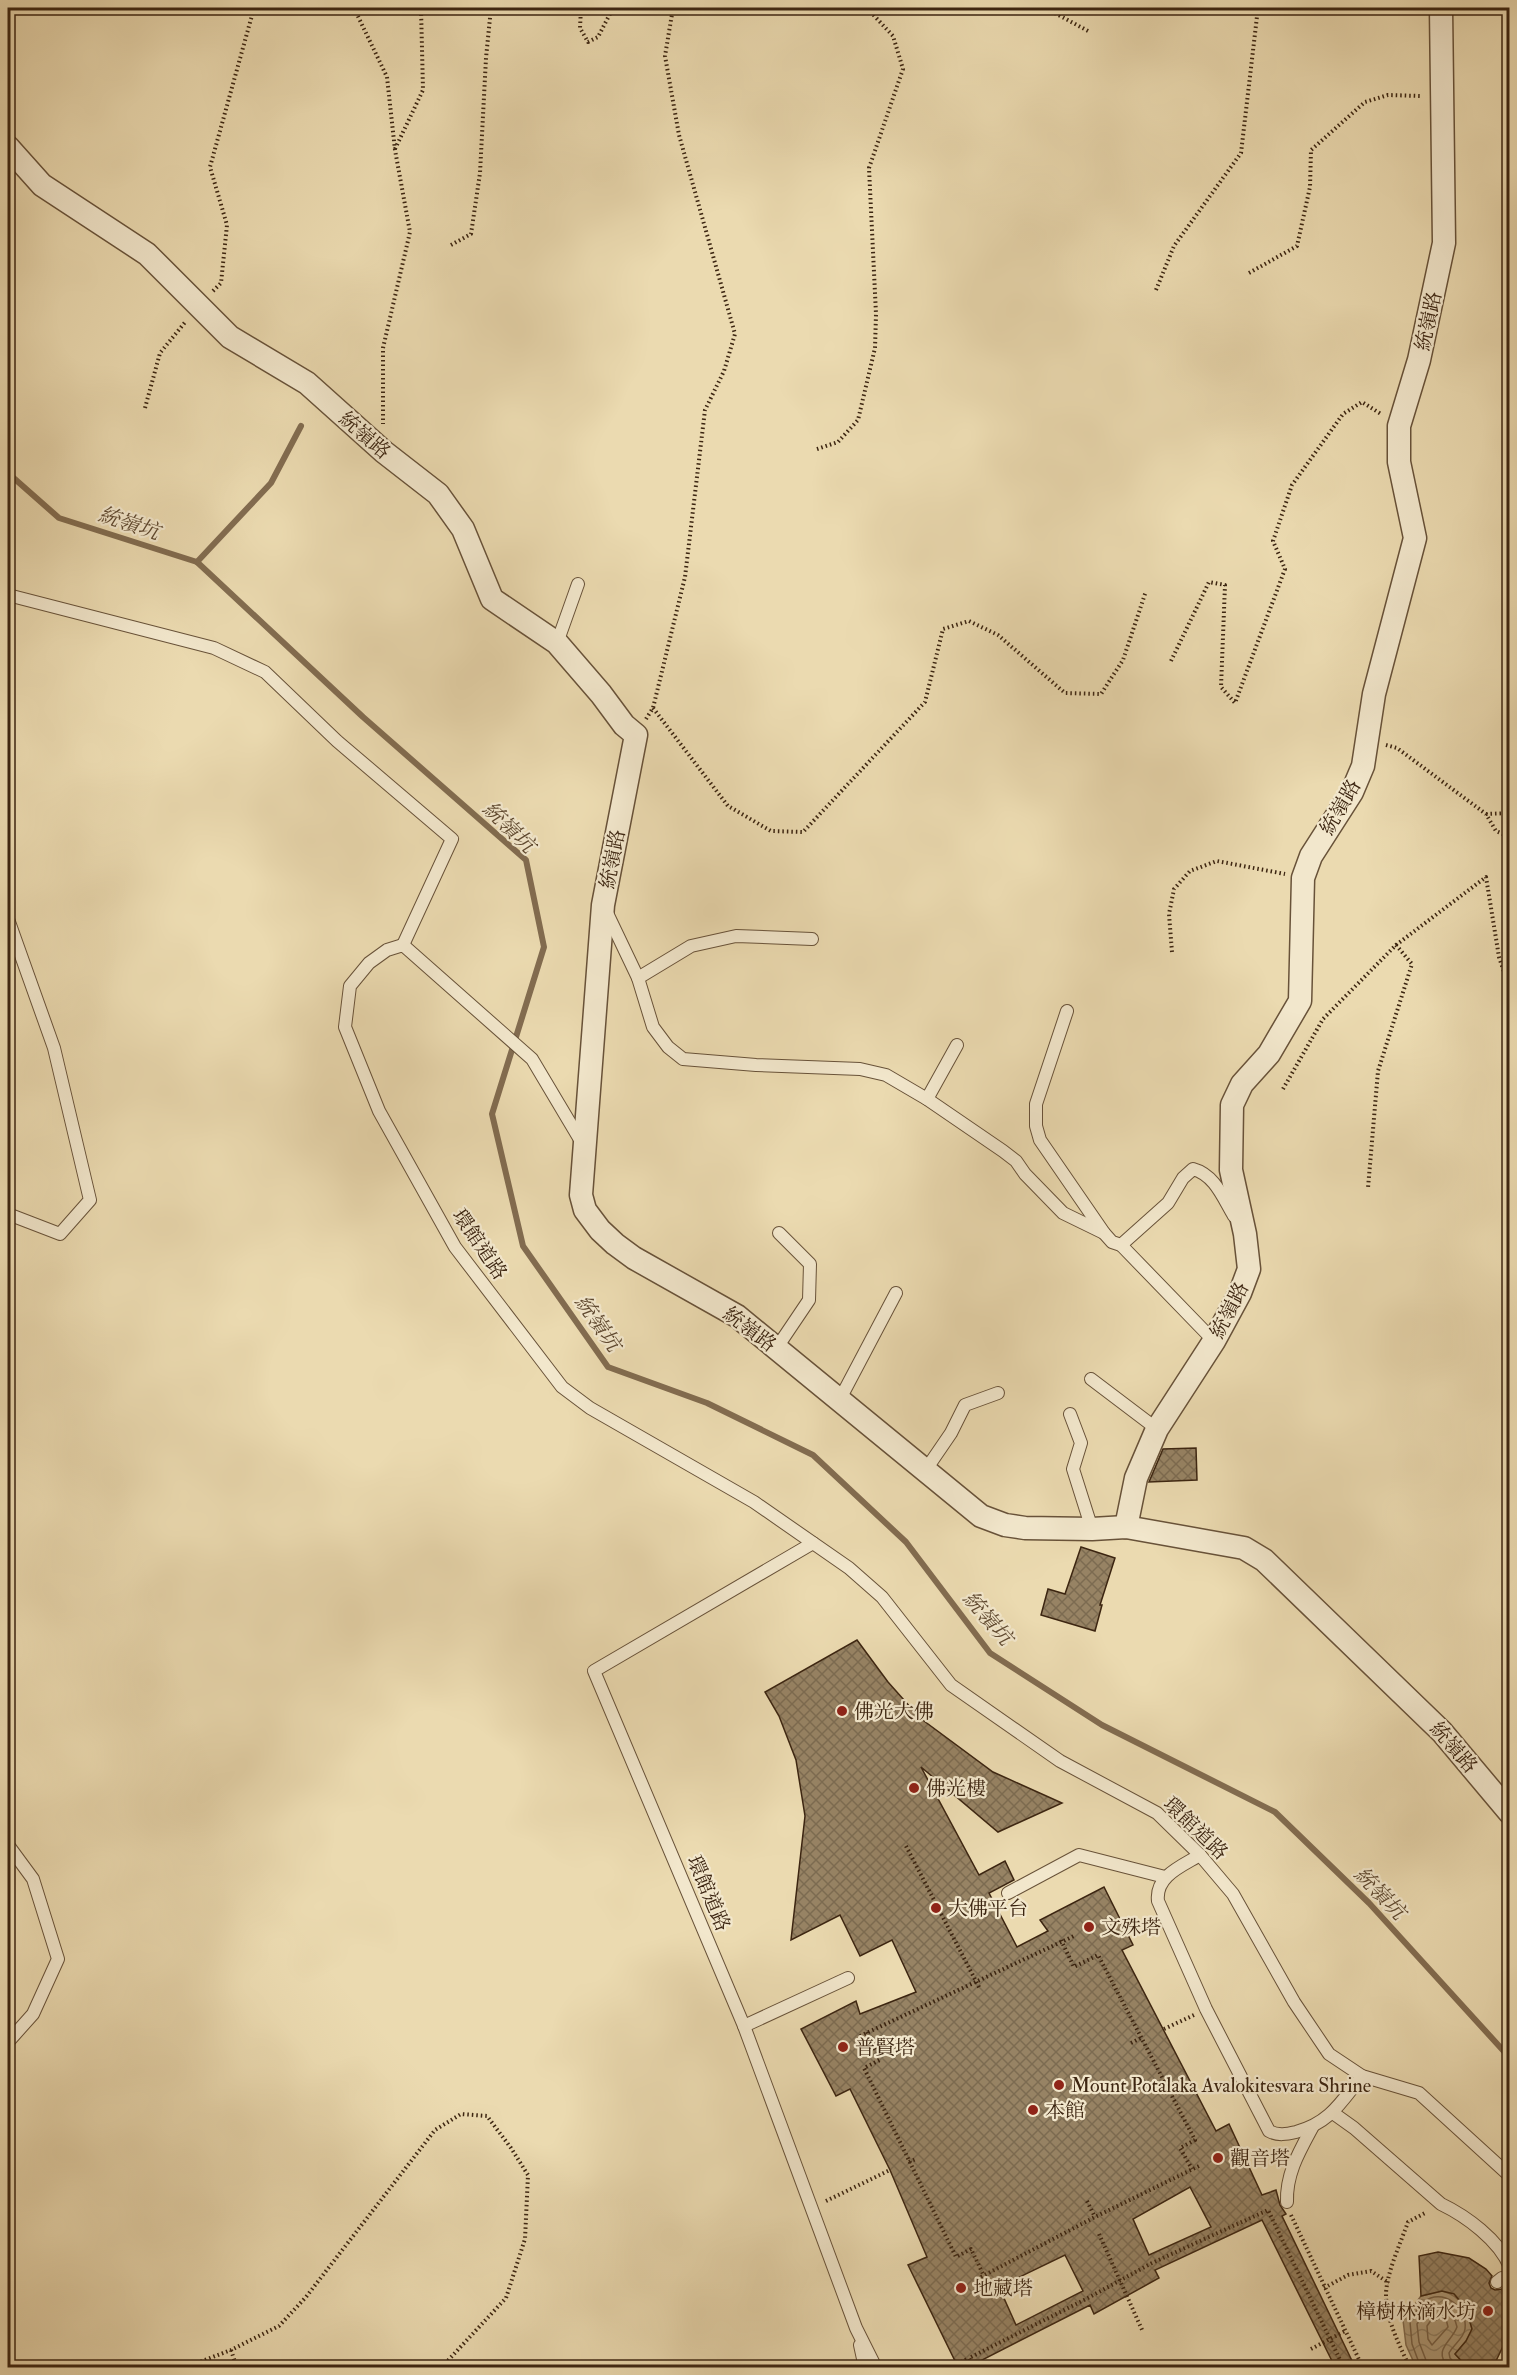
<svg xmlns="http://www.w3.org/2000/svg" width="1517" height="2375" font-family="'IM FELL Double Pica','Noto Serif TC',serif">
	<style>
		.water { fill: url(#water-waves); stroke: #826c50; stroke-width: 1.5 }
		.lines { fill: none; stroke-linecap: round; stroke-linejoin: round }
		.shore { stroke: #766046; stroke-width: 1.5 }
		.stream { stroke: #826c50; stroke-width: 6 }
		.building { fill: url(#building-cross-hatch); stroke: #3c2511; stroke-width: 1.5; fill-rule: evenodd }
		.service-casing { stroke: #685239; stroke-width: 14 }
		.minor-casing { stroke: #685239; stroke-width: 25 }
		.path { stroke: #3c2511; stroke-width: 4; stroke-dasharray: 1.5 3; stroke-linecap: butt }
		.service { stroke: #f2e7cc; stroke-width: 12 }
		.minor { stroke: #f2e7cc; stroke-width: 22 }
		.poi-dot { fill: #8f2418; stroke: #f2e7cc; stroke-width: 2 }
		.labels { text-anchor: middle; stroke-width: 4.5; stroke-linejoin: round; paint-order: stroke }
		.street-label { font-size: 20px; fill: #3c2511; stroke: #f2e7cc }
		.poi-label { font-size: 20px; fill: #3c2511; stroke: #f2e7cc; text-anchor: start }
		.water-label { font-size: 21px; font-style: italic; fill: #5f4930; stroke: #f2e7cc }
	</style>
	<defs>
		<pattern id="water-waves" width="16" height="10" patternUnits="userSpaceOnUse" patternTransform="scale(1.5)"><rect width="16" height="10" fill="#b09c7a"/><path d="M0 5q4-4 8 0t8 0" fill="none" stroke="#907f63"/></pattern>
		<pattern id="building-cross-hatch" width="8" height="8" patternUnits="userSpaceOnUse" patternTransform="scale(1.5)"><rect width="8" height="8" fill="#978364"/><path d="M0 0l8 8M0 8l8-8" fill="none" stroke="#7c6b51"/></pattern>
	</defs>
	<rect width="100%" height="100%" fill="#ebdab0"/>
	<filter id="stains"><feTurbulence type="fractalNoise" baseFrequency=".00333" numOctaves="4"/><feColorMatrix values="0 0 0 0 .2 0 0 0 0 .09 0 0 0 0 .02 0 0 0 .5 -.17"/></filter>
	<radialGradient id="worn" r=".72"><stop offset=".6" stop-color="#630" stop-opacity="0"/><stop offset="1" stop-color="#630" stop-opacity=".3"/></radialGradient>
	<path class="water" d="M1442,2291c20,5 25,19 30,38l-6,12 -11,13 12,13h-51l-10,-22 -3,-25 18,-24z"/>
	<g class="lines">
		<g class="shore">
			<polygon points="1441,2314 1446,2319 1448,2327 1432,2345 1428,2339 1427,2326 1434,2316"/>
			<path d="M1421,2368l-9,-24 -2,-22c3,-6 8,-15 14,-20 18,-15 44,5 41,27 -1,9 -12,16 -16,24l1,5 9,10"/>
			<path d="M1429,2368l-10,-26 -2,-18c16,-23 32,-28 40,3 -6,16 -25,22 -8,41"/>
		</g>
		<g class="stream">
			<polyline points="8,473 59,518 197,562 363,717 526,860 544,947 492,1114 523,1246 608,1367 707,1403 813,1455 906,1542 990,1653 1102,1725 1275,1812 1369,1903 1510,2058"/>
			<polyline points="197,562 271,483 301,426"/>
		</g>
	</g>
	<g class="building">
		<polygon points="1196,1448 1197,1480 1149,1482 1163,1449"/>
		<polygon points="1081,1547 1115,1558 1100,1605 1102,1605 1095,1631 1041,1615 1048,1589 1065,1594"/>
		<path d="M857,1640l31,42 32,36 73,54 69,31 -64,29 -77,-65 58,108 26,-14 9,19 -25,13 28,54 31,-16 -8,-11 64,-33 29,58 -11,5 94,181 13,-7 33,71 14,-5 4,15 6,9 -4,2 73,151h-20l-73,-147 -107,50 4,8 -65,36 -4,-9 -110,56 3,6h-25l-50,-102 19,-8 -37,-87 -40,-81 -14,7 -35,-67 55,-28 4,13 56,-22 -24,-52 -32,16 -20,-41 -49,25 14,-124 -9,-56 -17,-44 -14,-24zM1190,2187l21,40 -62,28 -16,-36zM1065,2255l18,36 -67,34 -17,-38z"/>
		<polygon points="1438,2252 1469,2258 1486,2269 1492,2276 1489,2283 1491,2288 1495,2290 1502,2289 1509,2314 1508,2336 1493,2367 1467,2367 1455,2354 1466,2341 1472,2329 1466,2308 1454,2294 1442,2291 1421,2296 1419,2256"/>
	</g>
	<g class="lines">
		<defs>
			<g id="service">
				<polyline points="8,595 214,648 265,672 337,741 452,839 403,945"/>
				<polyline points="557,643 578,584"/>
				<polyline points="607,913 638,978 653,1027 668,1047 683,1059 756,1065 860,1069 886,1075 927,1099 1003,1151 1016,1161 1025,1174 1063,1213 1104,1233"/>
				<polyline points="8,919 54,1048 90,1200 60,1234 8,1214"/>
				<polyline points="638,978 691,946 736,936 812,939"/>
				<path d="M1067,1011l-31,93v22l4,14 64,93 8,9 9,3 47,-42 15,-25 10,-9c22,6 30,29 41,47"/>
				<polyline points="927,1099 957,1045"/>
				<polyline points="582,1143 532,1059 403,945 387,950 369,963 350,986 345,1027 379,1111 455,1247 562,1387 590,1408 754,1502 849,1568 882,1597 951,1685 1060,1761 1157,1813 1200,1855 1233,1894 1294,2002 1329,2054 1362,2076 1419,2093 1510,2176"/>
				<polyline points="1121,1245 1214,1341"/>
				<polyline points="776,1349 809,1300 810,1264 779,1233"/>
				<polyline points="1091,1379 1157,1429"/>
				<polyline points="840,1399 896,1293"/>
				<polyline points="1070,1414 1081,1443 1073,1469 1092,1529"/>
				<polyline points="925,1471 951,1433 965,1405 998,1393"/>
				<polyline points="813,1543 594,1671 744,2026 856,2328 876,2368"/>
				<polyline points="8,1845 33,1879 58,1959 33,2014 8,2042"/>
				<path d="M1200,1855c-18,11 -45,21 -42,46l48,108 63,122c9,5 18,3 27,1 34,-9 45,-30 66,-56"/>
				<polyline points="1008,1893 1079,1855 1165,1877"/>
				<polyline points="744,2026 848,1978"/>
				<path d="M1333,2113l21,15 87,76c25,12 58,36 69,63"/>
				<path d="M1287,2202c-1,-28 12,-50 25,-74"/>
				<polyline points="1497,2282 1502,2278 1510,2280"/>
				<polyline points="860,2345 865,2368"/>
			</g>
			<g id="minor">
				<polyline points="8,147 42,185 147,254 230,337 307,383 384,452 438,494 463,529 492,599 557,643 601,694 624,725 636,735 603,905 581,1195 585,1210 600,1230 615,1244 634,1258 737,1316 981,1516 1005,1525 1025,1528 1092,1529 1126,1527 1244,1548 1264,1560 1442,1732 1510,1813"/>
				<polyline points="1126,1527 1136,1478 1157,1429 1214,1341 1240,1293 1249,1269 1245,1234 1231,1170 1232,1105 1242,1084 1269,1054 1300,1001 1303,878 1311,856 1352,792 1363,766 1374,694 1415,538 1399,462 1399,426 1419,360 1444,243 1441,8"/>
			</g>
		</defs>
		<use href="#service" class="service-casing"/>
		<use href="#minor" class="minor-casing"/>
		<g class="path">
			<polyline points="354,8 387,77 395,150 410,232 383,348 383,424"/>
			<polyline points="581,8 580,28 588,42 598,37 613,8"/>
			<polyline points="1044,8 1051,11 1052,8"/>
			<polyline points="1051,11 1090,32"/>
			<polyline points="395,149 423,90 421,8"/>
			<polyline points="451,245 471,234 480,173 486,58 491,8"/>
			<polyline points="1249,273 1297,246 1310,187 1311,150 1365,102 1388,95 1421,96"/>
			<polyline points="1156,290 1174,246 1241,153 1258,8"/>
			<polyline points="213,291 221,283 227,225 210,167 254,8"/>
			<polyline points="145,408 160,353 186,321"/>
			<polyline points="817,449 838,442 858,420 875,348 876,314 869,168 903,69 893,36 867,8"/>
			<polyline points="1171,661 1209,582 1225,585 1221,687 1235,703 1285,569 1273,541 1292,485 1343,414 1362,402 1381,414"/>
			<polyline points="653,708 728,806 771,831 803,832 925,702 943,629 969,621 998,635 1065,693 1101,694 1123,660 1146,591"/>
			<polyline points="646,719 653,708 685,577 705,410 724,371 735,334 679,135 665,56 673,8"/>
			<polyline points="1386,745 1397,748 1486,814 1496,831 1510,837"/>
			<polyline points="1486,814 1510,813"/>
			<polyline points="1396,945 1486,877 1499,957 1510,990"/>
			<polyline points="1172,952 1169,914 1174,889 1190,871 1217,861 1285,874"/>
			<polyline points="1283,1089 1323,1019 1396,945 1412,964 1378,1071 1368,1188"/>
			<polyline points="906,1846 980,1989"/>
			<polyline points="1061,1940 1074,1967 1098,1955 1195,2140 1180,2148 1192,2169"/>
			<polyline points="1164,2029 1194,2015"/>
			<polyline points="867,2032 880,2060 864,2068 956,2257 971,2249 984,2276"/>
			<polyline points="860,2036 1074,1936"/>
			<polyline points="1131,2043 1141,2038"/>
			<polyline points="909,2162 916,2159"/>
			<polyline points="826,2201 890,2170"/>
			<polyline points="1087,2201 1095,2217"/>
			<polyline points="1291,2215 1363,2368"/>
			<polyline points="1099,2234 1143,2332"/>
			<polyline points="977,2279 1095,2217 1201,2165"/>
			<polyline points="1324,2288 1348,2275 1371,2271 1389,2283"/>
			<polyline points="1311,2349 1345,2331"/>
			<polyline points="231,2350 237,2368"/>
			<polyline points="184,2368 231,2350 279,2326 306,2297 435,2130 461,2114 487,2116 511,2148 528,2175 525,2239 506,2298 441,2368"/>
			<polyline points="949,2368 969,2358"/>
			<polyline points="974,2368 969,2358 1086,2299 1152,2263 1268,2210 1344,2368"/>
			<path d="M1410,2368c-10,-22 -24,-48 -24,-73 0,-21 15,-53 22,-73l19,-10"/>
		</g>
		<use href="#service" class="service"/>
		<use href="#minor" class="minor"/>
	</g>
	<g class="poi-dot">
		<circle cx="842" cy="1711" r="6"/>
		<circle cx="914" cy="1788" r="6"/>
		<circle cx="936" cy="1908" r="6"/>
		<circle cx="1089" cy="1927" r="6"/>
		<circle cx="843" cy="2047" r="6"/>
		<circle cx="1059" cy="2085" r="6"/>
		<circle cx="1033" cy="2110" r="6"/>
		<circle cx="1218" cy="2158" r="6"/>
		<circle cx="961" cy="2288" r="6"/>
		<circle cx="1488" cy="2311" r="6"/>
	</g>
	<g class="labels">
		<g class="street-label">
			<text transform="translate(1428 321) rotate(-78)" y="7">統嶺路</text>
			<text transform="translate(365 435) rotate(41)" y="7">統嶺路</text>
			<text transform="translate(1340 807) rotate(-60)" y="7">統嶺路</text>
			<text transform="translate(612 859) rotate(-79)" y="7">統嶺路</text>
			<text transform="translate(480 1244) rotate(56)" y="7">環館道路</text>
			<text transform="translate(1229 1310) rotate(-63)" y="7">統嶺路</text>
			<text transform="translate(750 1329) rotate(37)" y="7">統嶺路</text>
			<text transform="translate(1454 1747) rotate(49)" y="7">統嶺路</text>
			<text transform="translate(1196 1828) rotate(44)" y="7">環館道路</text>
			<text transform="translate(709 1893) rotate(67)" y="7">環館道路</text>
		</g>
		<g class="poi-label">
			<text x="854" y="1718">佛光大佛</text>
			<text x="926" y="1795">佛光樓</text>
			<text x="948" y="1915">大佛平台</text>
			<text x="1101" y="1934">文殊塔</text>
			<text x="855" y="2054">普賢塔</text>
			<text x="1071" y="2092">Mount Potalaka Avalokitesvara Shrine</text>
			<text x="1045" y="2117">本館</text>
			<text x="1230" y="2165">觀音塔</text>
			<text x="973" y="2295">地藏塔</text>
			<text x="1476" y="2318" text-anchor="end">樟樹林滴水坊</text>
		</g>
		<g class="water-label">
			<text transform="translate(129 523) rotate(18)" y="7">統嶺坑</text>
			<text transform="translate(509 827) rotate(44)" y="7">統嶺坑</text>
			<text transform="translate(598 1323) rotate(55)" y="7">統嶺坑</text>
			<text transform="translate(988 1618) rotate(49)" y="7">統嶺坑</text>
			<text transform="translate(1380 1893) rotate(46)" y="7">統嶺坑</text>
		</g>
	</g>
	<rect width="1517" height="2375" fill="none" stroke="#ebdab0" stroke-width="30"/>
	<rect x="9" y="9" width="1499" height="2357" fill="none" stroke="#3c2511" stroke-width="3"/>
	<rect x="15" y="15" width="1487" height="2345" fill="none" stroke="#3c2511" stroke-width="1.5"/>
	<rect width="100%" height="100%" filter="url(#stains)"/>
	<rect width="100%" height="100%" fill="url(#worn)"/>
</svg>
